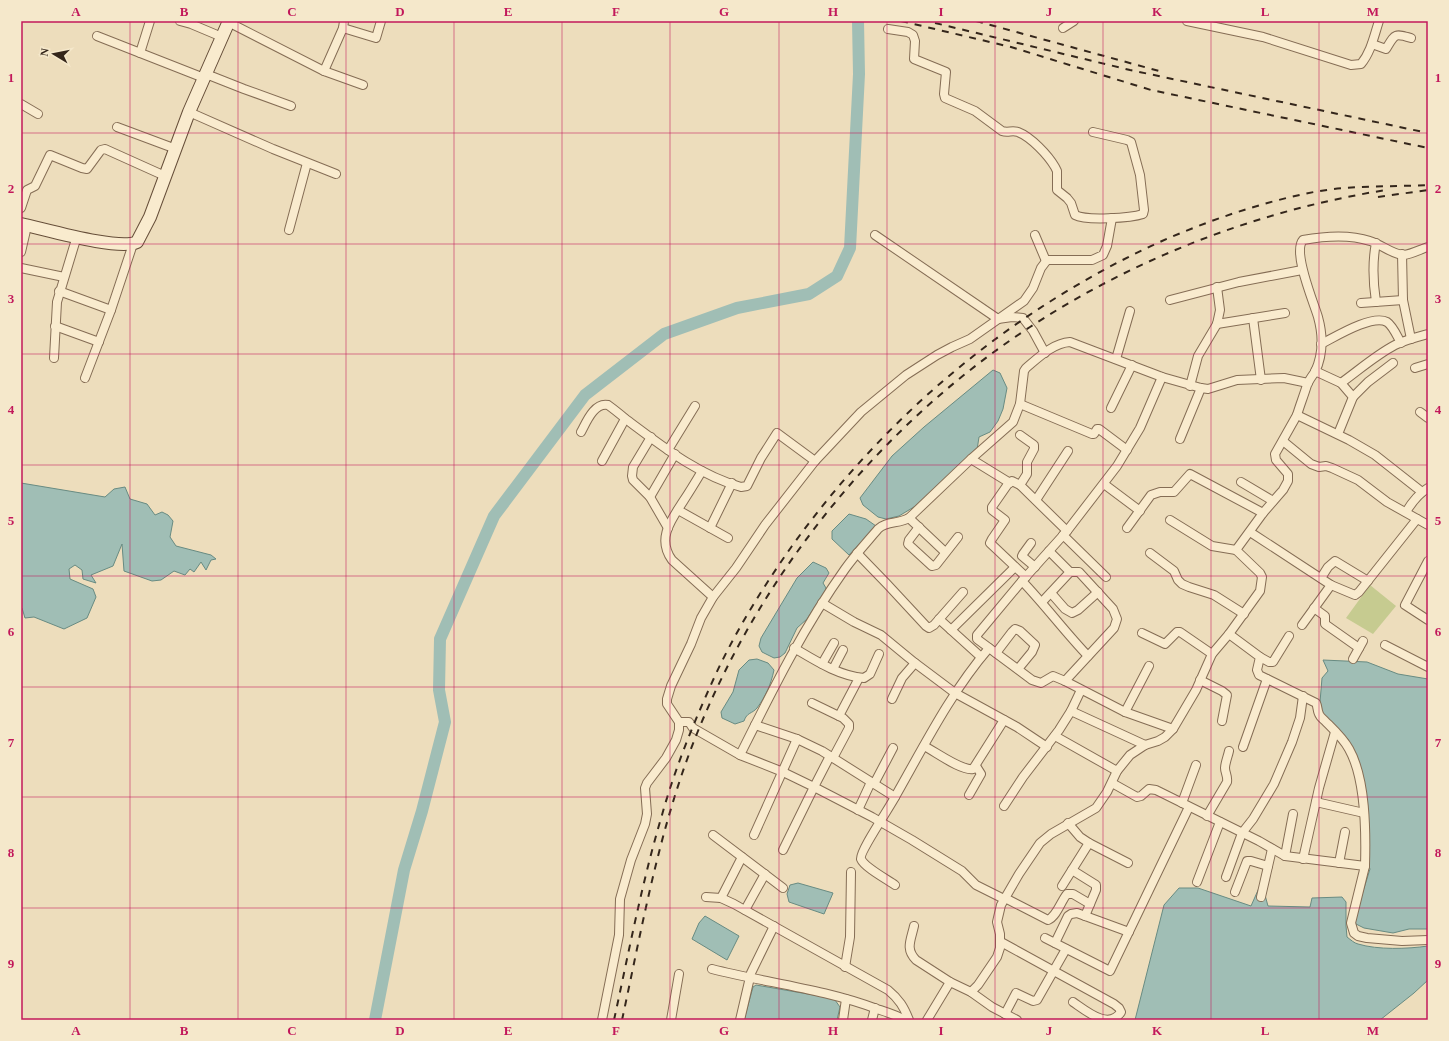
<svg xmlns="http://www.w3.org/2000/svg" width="1449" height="1041" font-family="'Times New Roman',serif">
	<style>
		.green { fill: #c6cb90 }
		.water { fill: #a0beb5; stroke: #688b82 }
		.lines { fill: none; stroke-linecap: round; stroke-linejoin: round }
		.river { stroke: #a0beb5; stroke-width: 12 }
		.minor-casing { stroke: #856d55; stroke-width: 10 }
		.secondary-casing { stroke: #664e39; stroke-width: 14 }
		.minor { stroke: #f9ebce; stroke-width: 8 }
		.secondary { stroke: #f9ebce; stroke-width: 12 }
		.rail { stroke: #34261b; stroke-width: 2; stroke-dasharray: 7 7; stroke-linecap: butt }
		.grid { fill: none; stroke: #c2185b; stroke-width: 1; stroke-opacity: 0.55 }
		.neatline { fill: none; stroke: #c2185b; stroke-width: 1.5 }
		.grid-label { font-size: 13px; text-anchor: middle; font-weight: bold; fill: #c2185b }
	</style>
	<rect width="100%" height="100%" fill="#edddbc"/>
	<polygon class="green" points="1370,585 1396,606 1373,634 1346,618"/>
	<g class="water">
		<polygon points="993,370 1000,373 1007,388 1003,409 998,421 990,432 979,437 977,450 932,496 899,516 886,519 878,517 863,505 860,498 892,456 924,427"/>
		<polygon points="21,483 105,497 114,489 125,487 130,499 147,504 155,515 162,512 168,515 173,521 170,537 176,546 211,555 216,559 211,560 206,570 201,562 194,572 190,569 185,575 174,571 161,580 152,581 124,571 122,544 113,566 91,575 96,583 83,579 82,570 75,565 69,569 70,579 93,589 96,597 87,618 64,629 34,617 25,618 22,608 21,609"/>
		<polygon points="849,514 866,519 876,526 849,555 832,539 832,531"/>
		<polygon points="813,562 826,568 829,573 823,583 826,588 825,591 807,619 797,628 785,653 780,657 774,658 762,652 759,646 761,638 797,578"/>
		<path d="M757,659l11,4 6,7c-3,14 -8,26 -17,38 -5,6 -10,4 -13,13l-9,3 -13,-6 -1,-6 12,-20 6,-22 10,-10z"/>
		<polygon points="1323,660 1367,662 1398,674 1428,679 1428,929 1409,929 1393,933 1364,928 1354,923 1360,901 1370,869 1367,862 1362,783 1348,739 1319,714 1322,678 1328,671"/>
		<path d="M1268,881l-3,14 3,11 42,1 2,-9 30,-1 4,5v24l1,11c4,3 7,6 11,7 20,6 49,5 70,2v34l-14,13 -34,27h-245l29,-115 15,-17h19l53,18 8,-18z"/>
		<polygon points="798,883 833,893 824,914 789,902 787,894 790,885"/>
		<polygon points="705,916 739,936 727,960 692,939 699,923"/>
		<polygon points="756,985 831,998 835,1000 840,1007 837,1020 744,1020 753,987"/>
	</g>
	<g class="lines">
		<polyline class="river" points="375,1020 404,870 422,811 445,722 439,690 440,639 494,516 585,395 664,334 737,308 809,294 837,276 850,248 859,74 858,21"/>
		<defs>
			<g id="minor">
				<polyline points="180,21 191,24 222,37"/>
				<path d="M1187,21l76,16 88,28 10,-1c10,-12 13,-28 18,-43"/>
				<polyline points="228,22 324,71 363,85"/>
				<polyline points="343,28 376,38 381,21"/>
				<polyline points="1063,28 1074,21"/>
				<path d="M888,29l20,3 5,3 2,6 -1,18 32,13 -2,22 1,4 30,13 27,20c6,2 10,-1 16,1 13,5 30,23 37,35l2,4v19l10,8 4,5 4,12c11,6 56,3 68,-1l1,-4 -4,-35 -9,-33 -4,-2 -34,-8"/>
				<polyline points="97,36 204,78"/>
				<path d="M1372,44l14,5c9,-15 8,-16 25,-11"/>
				<polyline points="140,53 150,21"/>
				<polyline points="324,71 343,28 344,21"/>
				<polyline points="206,74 244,89 291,106"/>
				<polyline points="21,104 38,114"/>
				<polyline points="189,112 273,149 336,174"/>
				<polyline points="117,127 176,149"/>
				<polyline points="21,208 27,190 35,186 50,155 82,168 87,169 101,150 105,149 165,176"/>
				<polyline points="289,230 307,163"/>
				<polyline points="875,235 998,319 1012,317 1023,318 1033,331 1045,353"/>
				<polyline points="1035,235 1046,261"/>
				<path d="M1376,243c-4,20 -3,39 0,59"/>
				<polyline points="21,252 27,226"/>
				<polyline points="1402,254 1403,300 1411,339"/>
				<polyline points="21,268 64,277"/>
				<polyline points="59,291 111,310"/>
				<polyline points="1170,300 1239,282 1302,270"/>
				<polyline points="1361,303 1403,300"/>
				<polyline points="1253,318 1261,380"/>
				<polyline points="1217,324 1285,313"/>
				<polyline points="55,326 99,342"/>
				<path d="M1321,344c14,-7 51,-30 66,-22 6,4 10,14 14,21"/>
				<polyline points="54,358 57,302 77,236"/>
				<polyline points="1116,359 1130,311"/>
				<polyline points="1415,368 1428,364"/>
				<polyline points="1315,371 1341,383 1353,397 1338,434"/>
				<polyline points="85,378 111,310 133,244"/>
				<path d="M1341,383c18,-13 35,-28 54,-38 10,-5 22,-8 33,-11"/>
				<polyline points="1190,386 1198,356 1217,324 1220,310 1217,287"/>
				<polyline points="1353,397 1368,382 1393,363"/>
				<polyline points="1020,404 1092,434 1094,434 1097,429 1099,429 1127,450"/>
				<polyline points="1111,408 1132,365"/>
				<polyline points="1420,412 1428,418"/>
				<path d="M581,432c5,-9 13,-30 27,-27 7,5 13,10 19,15 35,26 71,55 114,67l6,-1 14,-28 16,-25 38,28"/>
				<polyline points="1020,435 1034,445 1034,449 1027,462 1027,474 1020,485 1067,531"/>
				<polyline points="651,437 633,467 632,476 633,480 650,497 668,528"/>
				<polyline points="1180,439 1201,388"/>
				<polyline points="1283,441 1311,464 1319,467 1326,466 1332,468 1358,480 1387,502 1428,525"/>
				<polyline points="668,450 695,406"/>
				<polyline points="971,459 1010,483"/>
				<polyline points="602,461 625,419"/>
				<path d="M702,471c-6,10 -12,20 -18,29 -12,19 -28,38 -12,60l41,37"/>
				<polyline points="1241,482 1273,501"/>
				<polyline points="1104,484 1140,511"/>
				<polyline points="1020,485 1012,481 1008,484 992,507 992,510 1005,520 992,539 990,543 1026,577"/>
				<path d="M1422,492l-47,-37 -26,-15 -52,-25c3,-10 7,-20 10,-30 2,-5 5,-9 8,-13 8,-17 8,-37 3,-55 -4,-14 -26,-65 -15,-77 22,-4 46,-6 67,1 11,3 23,14 34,14 8,-1 17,-6 24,-8"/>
				<polyline points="650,497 675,454"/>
				<polyline points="1036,500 1068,451"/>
				<polyline points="678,510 728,538"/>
				<path d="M1406,512c6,-10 12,-18 22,-24"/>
				<polyline points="909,518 945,552"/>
				<polyline points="1170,520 1212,546 1236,550"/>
				<polyline points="919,527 909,540 908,544 932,566 936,565 958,537"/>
				<polyline points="710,528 732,483"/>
				<polyline points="1127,528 1151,495 1160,492 1174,492 1190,474 1263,513"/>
				<polyline points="1250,532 1331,585 1355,595 1359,592 1417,519"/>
				<polyline points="1063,535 1106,577"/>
				<polyline points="1031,543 1023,554 1022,556 1035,567"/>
				<polyline points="1049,551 1070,572"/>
				<polyline points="857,553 887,584 926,626 929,628 934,625 963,592"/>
				<polyline points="1150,553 1174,571 1178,580 1182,584 1189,587 1214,595 1244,614"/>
				<polyline points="1428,561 1405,605 1428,620"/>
				<polyline points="1321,578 1328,567 1335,561 1368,581"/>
				<path d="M1022,581c23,24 43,51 66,75"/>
				<polyline points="1051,593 1065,609 1072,613 1078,610 1098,592"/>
				<polyline points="1042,602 1070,572 1079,572 1113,609 1117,619 1114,628 1065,681 1125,712 1173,729"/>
				<polyline points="822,603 854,622 881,635 915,663 955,693 1017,727 1047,747"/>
				<polyline points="1314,608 1325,616 1325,624 1359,648"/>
				<polyline points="939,619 981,657"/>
				<polyline points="1302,625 1331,585"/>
				<polyline points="951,630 1015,567"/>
				<polyline points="1142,633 1165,644 1177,632 1180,632 1212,654"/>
				<path d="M1229,634l31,23 -3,13 2,5 57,28c2,4 1,7 3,11 1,3 4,5 6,7 8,8 18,17 24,28 17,30 17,83 16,117"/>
				<polyline points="1385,645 1428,667"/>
				<path d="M794,648c22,13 45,28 70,30l6,-4 9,-20"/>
				<polyline points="996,653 1012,632 1015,629 1020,631 1035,645 1032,652 1018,669"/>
				<polyline points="1260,657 1269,662 1273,662 1289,636"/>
				<polyline points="1353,659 1363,641"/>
				<polyline points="822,664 834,643"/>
				<polyline points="833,669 843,650"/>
				<polyline points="1200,680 1222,691 1227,695 1222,721"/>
				<polyline points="1065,681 1053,676 1041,683 1032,680 977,639 977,635 1022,581 1067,531 1117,466 1140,428 1162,377"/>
				<polyline points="892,699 902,678 915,663"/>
				<polyline points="812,703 843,718 849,724 849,728 833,758"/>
				<polyline points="1071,711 1145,745"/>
				<polyline points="1125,712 1149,666"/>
				<polyline points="839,716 859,678"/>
				<polyline points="679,722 689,722 693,728 740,755"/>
				<path d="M755,725l42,14 25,12 73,46c-5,10 -36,55 -34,62 3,8 27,21 34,26"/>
				<polyline points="1055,736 1117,771"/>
				<path d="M924,746c12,6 37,25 49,23l31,-49"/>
				<polyline points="1243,747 1267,679"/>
				<polyline points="830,756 814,787 872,817 912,840 962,871 976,885 1004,899"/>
				<polyline points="1112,783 1137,797 1141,796 1149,789 1156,790 1259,841 1285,856 1365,866 1351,923 1354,933 1358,936 1367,938 1402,941 1428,940"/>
				<polyline points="874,784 893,748"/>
				<polyline points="969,795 981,774 976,766"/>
				<path d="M895,797c29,-51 56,-105 94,-149"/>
				<polyline points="1316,802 1364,813"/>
				<polyline points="1182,803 1196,765"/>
				<polyline points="1004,806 1023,777 1059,730 1071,711 1081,690"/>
				<polyline points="858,810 871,782"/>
				<path d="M1207,816l20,-34c1,-6 -2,-9 -2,-14 0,-5 3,-12 4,-17"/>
				<polyline points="1068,823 1080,837 1089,843 1128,863"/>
				<polyline points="713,835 783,888"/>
				<polyline points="754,835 797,739"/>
				<path d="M783,850l31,-63 -31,-15 -43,-17c32,-64 63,-127 105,-186 10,-14 22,-27 33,-40 8,-8 21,-5 31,-11l62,-59 42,-37 7,-18 4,-33 2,-3c12,-10 27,-25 44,-26l92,35 39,11 7,1 29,-9 47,-2 24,5"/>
				<polyline points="1285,856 1293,814"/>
				<polyline points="1303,859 1319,788 1335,732"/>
				<polyline points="1339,863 1345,832"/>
				<polyline points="1072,870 1096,885 1096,890 1085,916"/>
				<polyline points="1226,877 1242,833 1253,819 1274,784 1292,742 1300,718 1303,696"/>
				<polyline points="1197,882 1220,822"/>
				<polyline points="1062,886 1089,843"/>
				<polyline points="1235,892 1247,861 1251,861 1268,866"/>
				<path d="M706,897l15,1 13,6 154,86c11,9 16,17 21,30"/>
				<polyline points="1261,897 1272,849"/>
				<polyline points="721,898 742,857"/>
				<path d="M1005,898l43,22c9,-4 13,-19 19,-26h6l17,10"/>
				<polyline points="745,910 765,874"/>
				<path d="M914,926c-3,14 -9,23 2,34l34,22 21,10 21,15 25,13"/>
				<polyline points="1045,938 1110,971 1189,807"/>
				<path d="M1001,942l113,62 5,4 2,4c-12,19 -36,-2 -48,-10"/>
				<polyline points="1055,943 1068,916 1071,914 1077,913 1129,932"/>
				<polyline points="845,967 850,937 851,872"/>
				<path d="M712,969c55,14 112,20 165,40 9,3 19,6 28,11"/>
				<polyline points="971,992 978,985 997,957 1000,948 1000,934 997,922 1001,905 1019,874 1040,843 1051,834 1096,808 1107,792 1117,771 1130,755 1145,745 1158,741 1165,737 1173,729 1196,690 1212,654 1229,634 1260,591 1262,577 1260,573 1236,550 1263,513 1283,490 1288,481 1288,474 1276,460 1275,454 1297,415"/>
				<polyline points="1005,1014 1016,993 1033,1001 1037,1000 1066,949"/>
				<polyline points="602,1020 619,935 620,899 631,860 645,824 647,814 645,788 647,783 666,758 676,740 679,730 679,722 667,704 667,699 671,686 691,644 701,618 713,597 736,568 765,525 815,461 861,412 906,375 937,355 952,347 970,339 1024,301 1033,288 1041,268 1047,260 1092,260 1103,255 1107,246 1112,218"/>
				<polyline points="671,1020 679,974"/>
				<polyline points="740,1020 751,973 774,926"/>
				<polyline points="843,1020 846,999"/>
				<polyline points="872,1020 875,1008"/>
				<polyline points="927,1020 950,982"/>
			</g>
			<path id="secondary" d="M21,224c24,5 98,27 116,18l13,-25 39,-105 40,-91"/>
		</defs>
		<use href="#minor" class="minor-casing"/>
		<use href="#secondary" class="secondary-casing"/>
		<use href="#minor" class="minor"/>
		<use href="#secondary" class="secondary"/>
		<g class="rail">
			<polyline points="901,21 1011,47 1151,90 1428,148"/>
			<polyline points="976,21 1159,71"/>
			<polyline points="935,23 1130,70 1428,133"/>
			<polyline points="1378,197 1428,190"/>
			<path d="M614,1020c15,-69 28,-138 48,-205 13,-47 32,-93 52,-137 21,-46 49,-91 78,-132 95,-132 222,-238 370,-305 48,-21 100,-39 152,-49 37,-7 76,-5 114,-7"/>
			<path d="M622,1020c21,-97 38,-196 76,-289 66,-162 185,-308 332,-404 107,-70 230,-117 356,-137"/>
		</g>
	</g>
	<path class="grid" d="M130,21v999M238,21v999M346,21v999M454,21v999M562,21v999M670,21v999M779,21v999M887,21v999M995,21v999M1103,21v999M1211,21v999M1319,21v999M21,133h1407M21,244h1407M21,354h1407M21,465h1407M21,576h1407M21,687h1407M21,797h1407M21,908h1407"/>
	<rect width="1449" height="1041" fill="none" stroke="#f5e8cb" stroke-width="44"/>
	<g transform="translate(54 54) rotate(280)" stroke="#f5e8cb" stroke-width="3" paint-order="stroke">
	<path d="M0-3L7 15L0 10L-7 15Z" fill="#34261b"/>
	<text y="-6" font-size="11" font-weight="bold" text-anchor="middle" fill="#34261b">N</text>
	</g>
	<rect x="22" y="22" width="1405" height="997" class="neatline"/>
	<g class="grid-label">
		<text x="76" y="16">A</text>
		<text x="184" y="16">B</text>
		<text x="292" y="16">C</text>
		<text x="400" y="16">D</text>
		<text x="508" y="16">E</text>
		<text x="616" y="16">F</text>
		<text x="724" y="16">G</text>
		<text x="833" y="16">H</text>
		<text x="941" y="16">I</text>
		<text x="1049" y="16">J</text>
		<text x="1157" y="16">K</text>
		<text x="1265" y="16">L</text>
		<text x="1373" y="16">M</text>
		<text x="11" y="82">1</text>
		<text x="1438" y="82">1</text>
		<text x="11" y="193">2</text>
		<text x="1438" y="193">2</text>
		<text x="11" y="303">3</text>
		<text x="1438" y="303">3</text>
		<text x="11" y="414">4</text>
		<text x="1438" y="414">4</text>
		<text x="11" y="525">5</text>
		<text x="1438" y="525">5</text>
		<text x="11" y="636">6</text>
		<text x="1438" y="636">6</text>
		<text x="11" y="747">7</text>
		<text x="1438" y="747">7</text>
		<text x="11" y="857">8</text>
		<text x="1438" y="857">8</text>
		<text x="11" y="968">9</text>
		<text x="1438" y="968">9</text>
		<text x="76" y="1035">A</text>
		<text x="184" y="1035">B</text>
		<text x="292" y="1035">C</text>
		<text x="400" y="1035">D</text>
		<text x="508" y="1035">E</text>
		<text x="616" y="1035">F</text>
		<text x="724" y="1035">G</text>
		<text x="833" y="1035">H</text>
		<text x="941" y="1035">I</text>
		<text x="1049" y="1035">J</text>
		<text x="1157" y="1035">K</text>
		<text x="1265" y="1035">L</text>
		<text x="1373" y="1035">M</text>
	</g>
</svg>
